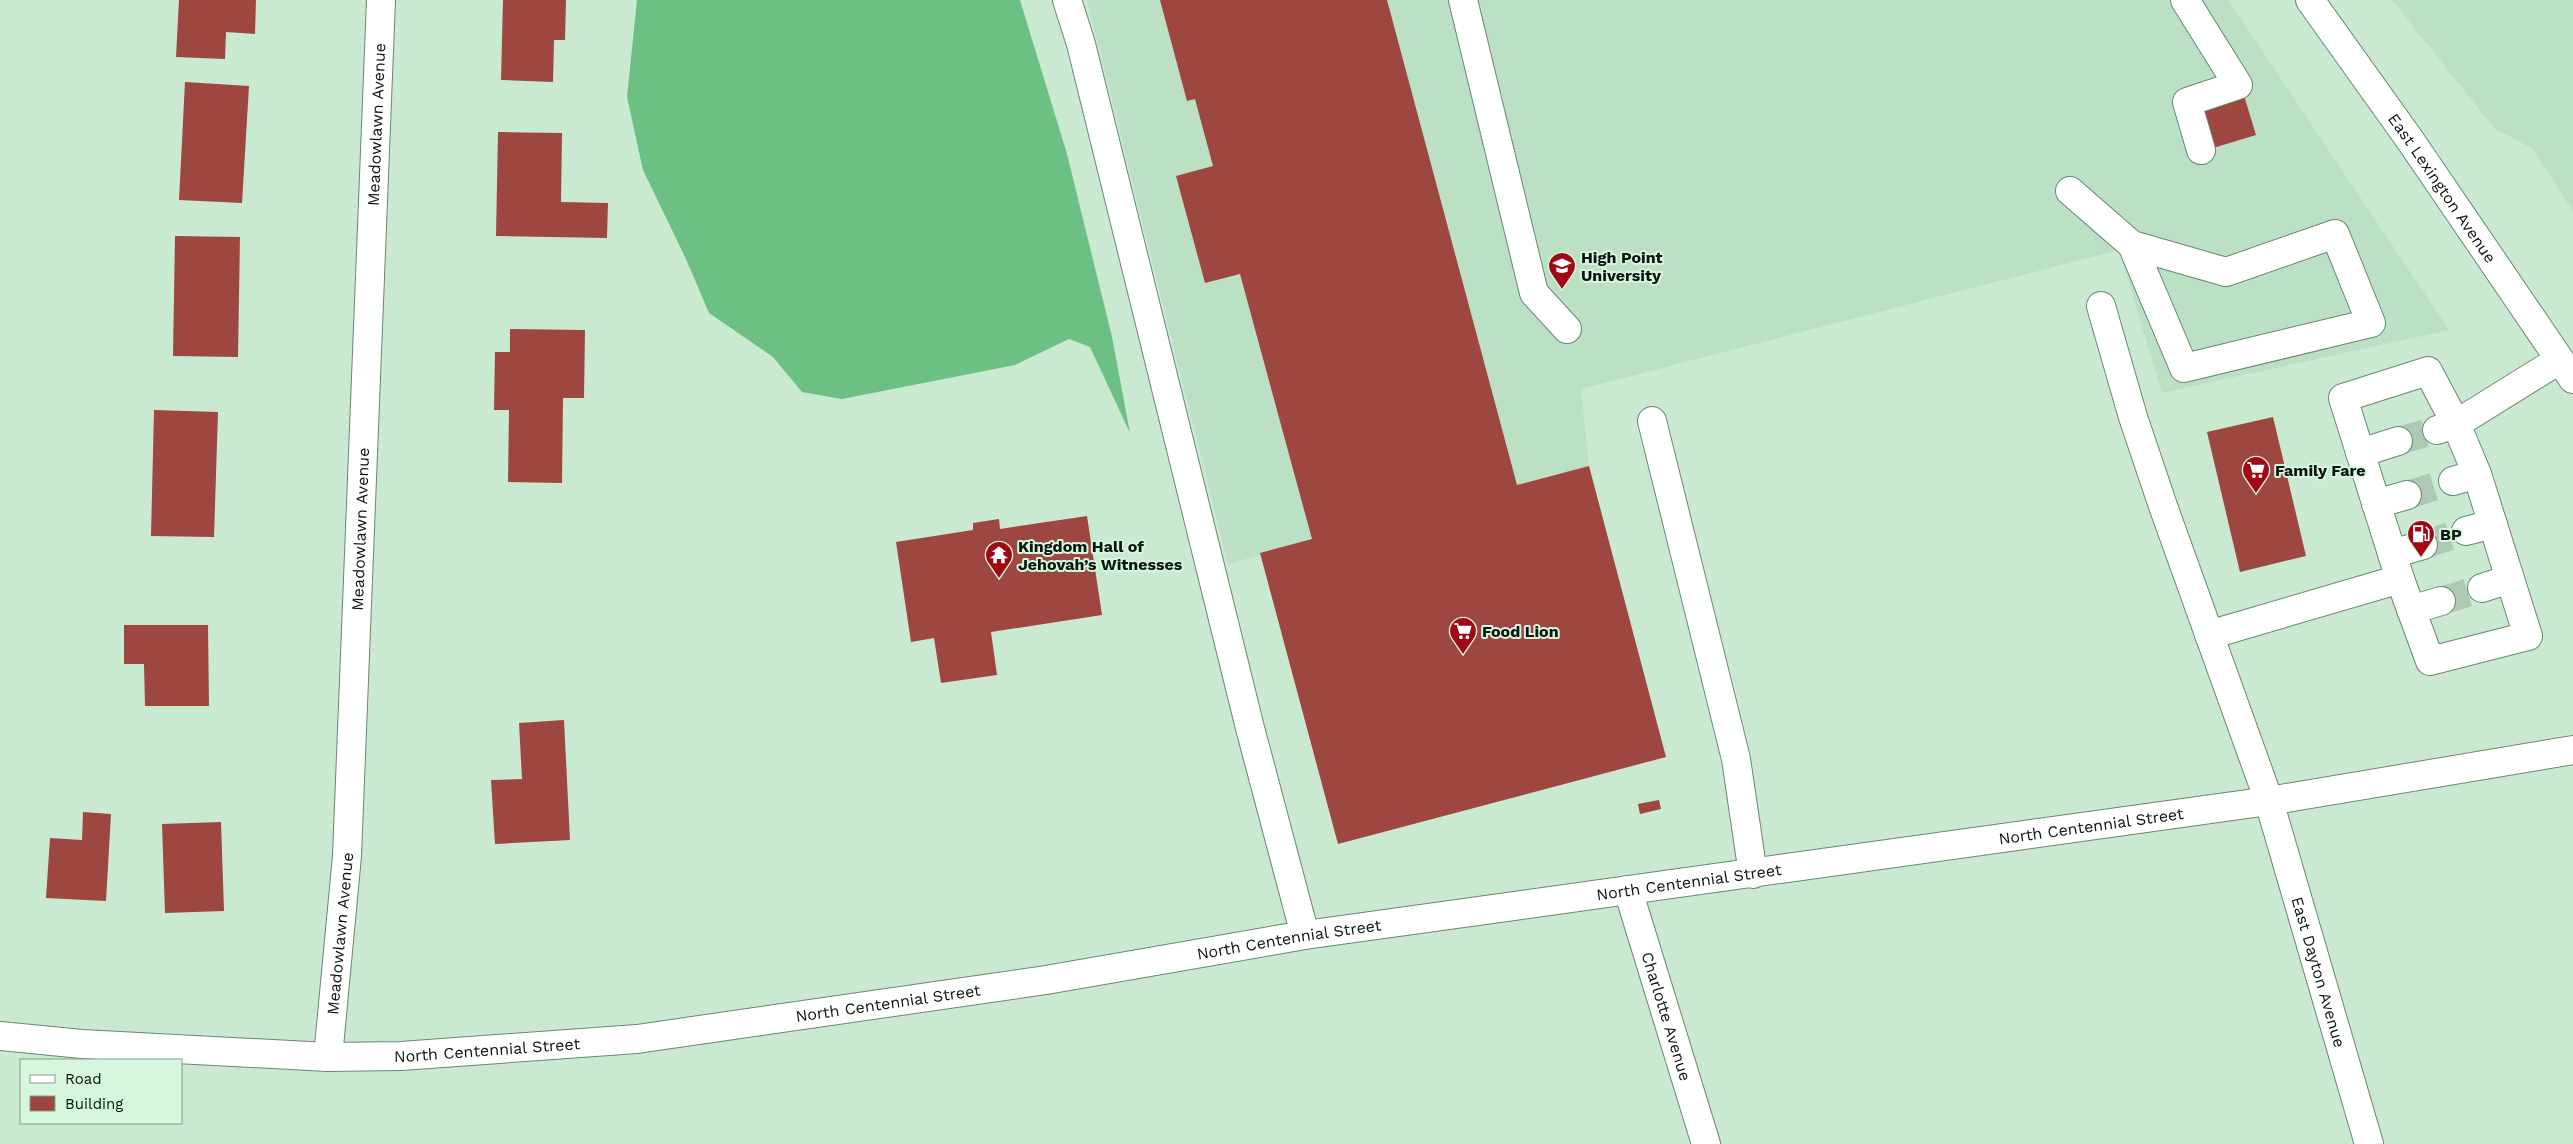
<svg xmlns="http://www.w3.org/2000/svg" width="2573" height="1144" font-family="'Work Sans',sans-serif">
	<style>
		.built { fill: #bbe0c3 }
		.forest { fill: #6dc084 }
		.building { fill: #9e4640 }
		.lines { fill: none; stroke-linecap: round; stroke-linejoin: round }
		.minor-tunnel { stroke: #adc9b4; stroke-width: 28; stroke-dasharray: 28 14; stroke-linecap: butt }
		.minor-casing { stroke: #6b8771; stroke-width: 30 }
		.major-casing { stroke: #6b8771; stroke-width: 30 }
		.minor { stroke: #fff; stroke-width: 28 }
		.major { stroke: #fff; stroke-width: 28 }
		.labels { text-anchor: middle; stroke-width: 4; stroke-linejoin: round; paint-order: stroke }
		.street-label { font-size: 16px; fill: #0a150d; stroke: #d7f6de }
		.poi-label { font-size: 16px; font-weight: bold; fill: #0a150d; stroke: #d7f6de; text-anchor: start }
	</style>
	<rect width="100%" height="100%" fill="#cae9d1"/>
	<g class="built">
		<polygon points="1087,0 2228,0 2449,330 2162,393 2119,250 1581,389 1589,466 1228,564"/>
		<polygon points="2392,0 2573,0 2573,212 2533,149 2494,128"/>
	</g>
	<polygon class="forest" points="637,0 1020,0 1067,154 1112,337 1130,433 1090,347 1069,339 1015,365 842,399 802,392 773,357 709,313 686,259 643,170 627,97"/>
	<g class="building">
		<polygon points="179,0 256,0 255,34 226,32 225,59 176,57"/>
		<polygon points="503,0 566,0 565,40 554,40 553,82 501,80"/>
		<polygon points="1160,0 1387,0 1517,485 1589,466 1666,757 1338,844 1260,553 1312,539 1240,274 1205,283 1176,176 1213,166 1195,99 1187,101"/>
		<polygon points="185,82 249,86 242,203 179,200"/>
		<polygon points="2242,89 2256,135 2213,148 2199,102"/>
		<polygon points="498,132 562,133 561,202 608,203 607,238 496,236"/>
		<polygon points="175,236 240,237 238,357 173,356"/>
		<polygon points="510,329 585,330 584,398 563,398 562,483 508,482 509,410 494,410 495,352 510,352"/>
		<polygon points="154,410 218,412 214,537 151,536"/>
		<polygon points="2273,417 2306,556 2240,572 2207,432"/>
		<polygon points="1087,516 1102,615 991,632 997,675 941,683 934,638 911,642 896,542 973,530 973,523 999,519 1000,529"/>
		<polygon points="124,625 208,625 209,706 145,706 144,664 124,664"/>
		<polygon points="564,720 570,840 495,844 491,780 522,779 519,723"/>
		<polygon points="1659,800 1661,809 1640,814 1638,804"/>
		<polygon points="83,812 111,814 106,901 46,898 50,838 82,840"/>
		<polygon points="221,822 224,911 165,913 162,824"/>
	</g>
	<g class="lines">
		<g class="minor-tunnel">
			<polyline points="2398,441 2437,430"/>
			<polyline points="2407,495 2453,481"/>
			<polyline points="2423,545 2466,531"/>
			<polyline points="2441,601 2482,588"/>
		</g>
		<defs>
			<g id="minor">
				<polyline points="1067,0 1081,44 1250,728 1305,935"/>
				<polyline points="1463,0 1534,293 1567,329"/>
				<polyline points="2185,0 2238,85 2187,102 2201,150"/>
				<polyline points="2070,191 2132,245 2226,272 2335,234 2371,323 2184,368 2132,245"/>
				<path id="s1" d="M2101,306l32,111 30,89 106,295 100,343"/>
				<polyline points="1652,421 1736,759 1753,874"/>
				<polyline points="2360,453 2398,441"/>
				<polyline points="2453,481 2477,474"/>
				<polyline points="2376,504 2407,495"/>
				<polyline points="2466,531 2493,524"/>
				<polyline points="2392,554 2423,545"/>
				<polyline points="2400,579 2430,661 2528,636 2477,474 2456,424 2437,430"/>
				<polyline points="2482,588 2510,579"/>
				<polyline points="2411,610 2441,601"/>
				<polyline points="2209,635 2400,579 2343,398 2428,371 2456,424 2559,360"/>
				<path id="s2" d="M1628,890l78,254"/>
				<path id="s3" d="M328,1057l19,-201 34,-856"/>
			</g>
			<g id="major">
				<path id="s4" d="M2310,0l100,140 163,239"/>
				<path id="s5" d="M0,1036l82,8 246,13 73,-1 236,-17 409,-59 259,-45 964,-134 304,-51"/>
			</g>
		</defs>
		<use href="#minor" class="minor-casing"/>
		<use href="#major" class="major-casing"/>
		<use href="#minor" class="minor"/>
		<use href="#major" class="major"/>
	</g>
	<defs>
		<symbol id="university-pin" viewBox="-11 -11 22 30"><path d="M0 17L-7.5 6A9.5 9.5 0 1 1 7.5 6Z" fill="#a20716" stroke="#d7f6de"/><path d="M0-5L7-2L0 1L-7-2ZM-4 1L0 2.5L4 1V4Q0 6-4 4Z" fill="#fff"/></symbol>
		<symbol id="supermarket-pin" viewBox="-11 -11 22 30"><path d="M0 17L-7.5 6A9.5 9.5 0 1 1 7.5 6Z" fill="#a20716" stroke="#d7f6de"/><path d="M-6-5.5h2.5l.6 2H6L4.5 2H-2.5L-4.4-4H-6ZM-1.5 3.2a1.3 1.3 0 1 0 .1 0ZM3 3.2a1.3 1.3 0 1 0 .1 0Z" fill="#fff"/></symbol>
		<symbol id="fuel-pin" viewBox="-11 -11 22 30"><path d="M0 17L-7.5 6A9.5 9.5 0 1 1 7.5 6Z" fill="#a20716" stroke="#d7f6de"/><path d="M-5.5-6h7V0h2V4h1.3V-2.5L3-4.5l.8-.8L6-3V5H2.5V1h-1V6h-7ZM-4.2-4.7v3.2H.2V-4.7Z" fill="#fff"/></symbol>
		<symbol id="temple-pin" viewBox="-11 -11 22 30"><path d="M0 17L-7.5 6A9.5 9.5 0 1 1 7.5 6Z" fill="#a20716" stroke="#d7f6de"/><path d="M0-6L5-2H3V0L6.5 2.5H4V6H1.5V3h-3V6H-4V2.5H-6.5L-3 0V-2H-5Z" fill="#fff"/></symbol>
	</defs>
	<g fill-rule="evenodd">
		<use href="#university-pin" x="1546" y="250" width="32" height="43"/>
		<use href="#supermarket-pin" x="2240" y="454" width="32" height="43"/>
		<use href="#fuel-pin" x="2405" y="518" width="32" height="43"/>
		<use href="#temple-pin" x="983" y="539" width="32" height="43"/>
		<use href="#supermarket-pin" x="1447" y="615" width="32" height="43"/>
	</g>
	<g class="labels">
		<g class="street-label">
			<text dy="6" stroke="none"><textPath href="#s3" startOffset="934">Meadowlawn Avenue</textPath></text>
			<text dy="6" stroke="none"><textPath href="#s4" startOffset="230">East Lexington Avenue</textPath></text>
			<text dy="6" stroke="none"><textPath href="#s3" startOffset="529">Meadowlawn Avenue</textPath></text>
			<text dy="6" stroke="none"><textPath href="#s5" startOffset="2108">North Centennial Street</textPath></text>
			<text dy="6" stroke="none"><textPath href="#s5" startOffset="1702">North Centennial Street</textPath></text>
			<text dy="6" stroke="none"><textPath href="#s3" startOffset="124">Meadowlawn Avenue</textPath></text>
			<text dy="6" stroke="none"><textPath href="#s5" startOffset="1298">North Centennial Street</textPath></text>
			<text dy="6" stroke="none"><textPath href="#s1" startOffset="701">East Dayton Avenue</textPath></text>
			<text dy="6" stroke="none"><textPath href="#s5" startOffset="892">North Centennial Street</textPath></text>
			<text dy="6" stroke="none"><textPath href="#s2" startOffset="132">Charlotte Avenue</textPath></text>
			<text dy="6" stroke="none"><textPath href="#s5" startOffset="488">North Centennial Street</textPath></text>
		</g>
		<g class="poi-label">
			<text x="1581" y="263">High Point<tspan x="1581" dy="18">University</tspan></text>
			<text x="2275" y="476">Family Fare</text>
			<text x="2440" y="540">BP</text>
			<text x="1018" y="552">Kingdom Hall of<tspan x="1018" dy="18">Jehovah’s Witnesses</tspan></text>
			<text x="1482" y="637">Food Lion</text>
		</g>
	</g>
	<rect x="20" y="1059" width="162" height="65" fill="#d7f6de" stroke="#859c8a"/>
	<rect x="30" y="1075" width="25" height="8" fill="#ffffff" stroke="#859c8a"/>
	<text x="65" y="1084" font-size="15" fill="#0a150d">Road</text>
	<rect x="30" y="1096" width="25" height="15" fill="#9e4640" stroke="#859c8a"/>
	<text x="65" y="1109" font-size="15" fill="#0a150d">Building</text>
</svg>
